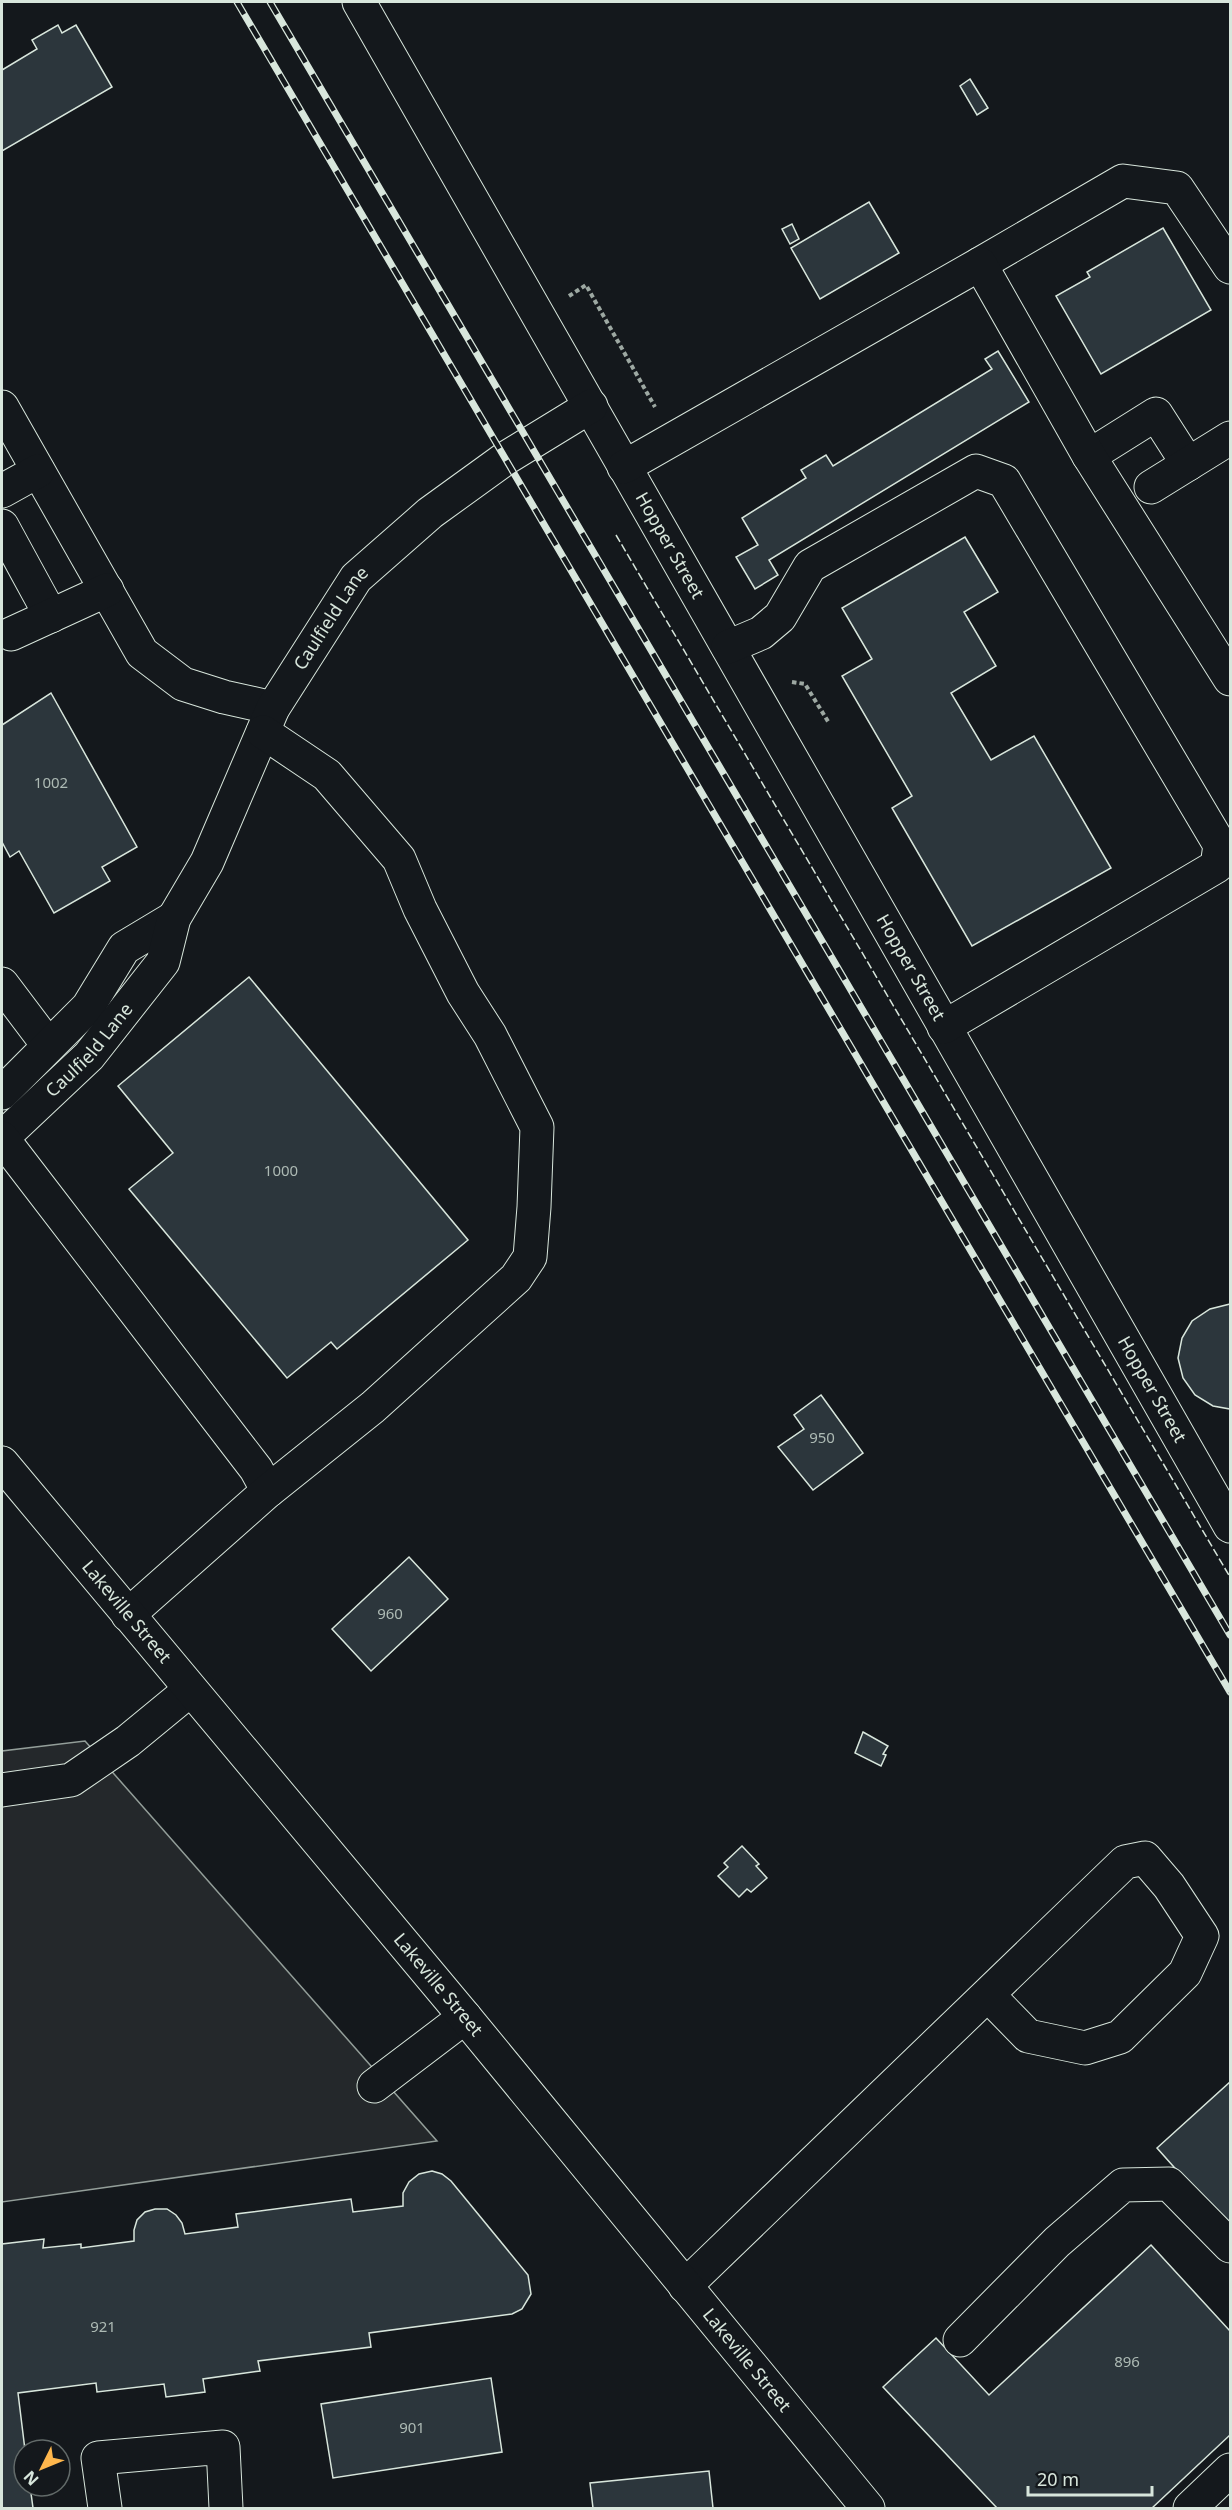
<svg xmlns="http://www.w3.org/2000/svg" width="1232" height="2510" font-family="'Noto Sans',sans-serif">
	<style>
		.parking { fill: #24282b; stroke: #939e99; stroke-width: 1.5 }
		.building { fill: #2c363c; stroke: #d8e6dc; stroke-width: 1.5 }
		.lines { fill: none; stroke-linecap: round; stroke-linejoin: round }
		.minor-casing { stroke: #d8e6dc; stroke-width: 35 }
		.major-casing { stroke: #d8e6dc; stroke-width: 35 }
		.path { stroke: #9da8a2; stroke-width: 4; stroke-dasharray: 4.5 3; stroke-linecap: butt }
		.minor { stroke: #14181c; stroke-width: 33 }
		.major { stroke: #14181c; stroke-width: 33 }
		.rail-casing { stroke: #d8e6dc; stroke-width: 7 }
		.rail { stroke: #14181c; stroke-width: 4.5; stroke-dasharray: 14; stroke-linecap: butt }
		.fence { stroke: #d8e6dc; stroke-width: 1.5; stroke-dasharray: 8 3; stroke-linecap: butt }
		.labels { text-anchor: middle; stroke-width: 4.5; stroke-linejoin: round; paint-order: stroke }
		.number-label { font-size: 15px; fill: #adbab4 }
		.street-label { font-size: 18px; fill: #d8e6dc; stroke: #14181c }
	</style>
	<rect width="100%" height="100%" fill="#14181c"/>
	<polygon class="parking" points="85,1741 437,2141 2,2202 2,1751"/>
	<g class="building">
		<polygon points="58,25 62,33 76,25 112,87 2,151 2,70 37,49 32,40"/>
		<polygon points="970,79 988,108 977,115 960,86"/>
		<polygon points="869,202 899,253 820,299 791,248"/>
		<polygon points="792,224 799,239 790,244 782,229"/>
		<polygon points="1163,228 1211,310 1101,374 1056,296 1090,277 1087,272"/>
		<polygon points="998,351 1029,402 769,560 778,575 755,589 736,557 758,545 742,518 806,478 801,470 826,455 833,466 992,369 985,359"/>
		<polygon points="965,537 998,592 964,612 996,666 951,693 991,760 1034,736 1111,868 972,946 892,808 912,796 842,676 872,659 842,608"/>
		<polygon points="51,693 137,847 102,867 110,881 54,913 19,851 10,857 2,842 2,725"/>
		<polygon points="249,977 468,1240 337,1349 331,1342 287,1378 129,1189 173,1153 118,1086"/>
		<polygon points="1230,1304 1230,1409 1213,1406 1195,1395 1183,1378 1178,1358 1182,1338 1192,1321 1210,1309"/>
		<polygon points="821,1395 863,1453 813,1490 778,1447 804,1429 794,1415"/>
		<polygon points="409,1557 448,1599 371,1671 332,1629"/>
		<polygon points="863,1732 888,1746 883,1754 886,1755 881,1766 855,1753"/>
		<polygon points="742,1846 759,1864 756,1866 767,1878 751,1892 747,1889 739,1897 718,1876 728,1867 724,1863"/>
		<polygon points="1230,2082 1230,2230 1157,2148"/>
		<polygon points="432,2171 442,2174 451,2181 528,2275 531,2294 522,2309 512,2314 369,2333 371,2347 258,2361 260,2371 203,2379 205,2392 166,2397 164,2384 97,2392 96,2383 18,2393 25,2450 24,2486 30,2486 33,2508 2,2508 2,2244 44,2239 43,2248 81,2244 81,2248 134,2241 134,2230 137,2220 145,2212 155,2209 167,2209 176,2215 182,2223 185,2234 238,2227 236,2214 351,2199 353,2212 403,2206 403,2193 409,2182 419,2174"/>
		<polygon points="1151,2245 1230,2331 1230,2435 1152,2508 997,2508 883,2387 936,2338 989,2395"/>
		<polygon points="491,2378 502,2452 333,2478 321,2404"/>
		<polygon points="709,2471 713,2508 593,2508 590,2483"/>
	</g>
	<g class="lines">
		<defs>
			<g id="minor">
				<path id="s1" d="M359,2l871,1524"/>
				<polyline points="980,264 1123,181 1177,188 1230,267"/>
				<polyline points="2,407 142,653 183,684 224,697 273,708"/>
				<polyline points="1089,456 1156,414 1188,464"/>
				<polyline points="624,467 980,264 1089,456 1230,679"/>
				<polyline points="1151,487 1230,438"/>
				<polyline points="2,491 38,471"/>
				<polyline points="2,526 51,616"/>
				<polyline points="11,634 107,590"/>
				<polyline points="728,647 761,633 780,617 810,566 976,471 1004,481 1220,845 1217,866 944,1027"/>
				<polyline points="2,984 48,1045"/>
				<polyline points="2,1093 88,1007 124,948 174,918"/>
				<path id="s2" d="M2,1138l87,-82 74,-94 11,-44 33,-56 66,-154 83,-130 74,-65 76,-55 85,-52"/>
				<polyline points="2,1138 256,1469 268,1491"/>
				<polyline points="128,1615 268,1491 373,1407 516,1278 530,1257 534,1207 537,1127 490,1035 463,993 420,909 399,859 327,775 263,732"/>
				<polyline points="2,1790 71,1780 128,1741 190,1690"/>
				<polyline points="374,2086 465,2017"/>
				<polyline points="685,2286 1125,1862 1145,1858 1169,1886 1202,1936 1185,1973 1120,2037 1085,2048 1028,2036 988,1995"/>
				<polyline points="960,2340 1057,2242 1123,2185 1169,2184 1230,2246"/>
				<polyline points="105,2508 98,2458 223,2447 226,2508"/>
				<polyline points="1190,2508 1230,2470"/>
			</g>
			<g id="major">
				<path id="s3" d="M2,1463l463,554 403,491"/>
			</g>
		</defs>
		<use href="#minor" class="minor-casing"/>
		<use href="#major" class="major-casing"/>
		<g class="path">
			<polyline points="569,296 586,285 655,407"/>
			<polyline points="792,682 805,684 829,723"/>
		</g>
		<use href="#minor" class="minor"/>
		<use href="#major" class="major"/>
		<defs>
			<g id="rail">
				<polyline points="237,2 1230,1692"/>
				<polyline points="270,2 1230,1635"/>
			</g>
		</defs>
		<use href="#rail" class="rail-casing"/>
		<use href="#rail" class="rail"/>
		<polyline class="fence" points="616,535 1230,1577"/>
	</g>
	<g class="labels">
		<g class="number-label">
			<text x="51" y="788">1002</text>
			<text x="281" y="1176">1000</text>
			<text x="822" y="1443">950</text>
			<text x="390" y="1619">960</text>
			<text x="103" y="2332">921</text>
			<text x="1127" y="2367">896</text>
			<text x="412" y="2433">901</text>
		</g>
		<g class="street-label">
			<text dy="6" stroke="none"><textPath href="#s1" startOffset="626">Hopper Street</textPath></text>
			<text dy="6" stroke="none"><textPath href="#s2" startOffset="624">Caulfield Lane</textPath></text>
			<text dy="6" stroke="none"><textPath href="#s1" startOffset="1112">Hopper Street</textPath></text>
			<text dy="6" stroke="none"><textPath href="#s2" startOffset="124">Caulfield Lane</textPath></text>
			<text dy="6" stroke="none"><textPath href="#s1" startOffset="1598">Hopper Street</textPath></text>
			<text dy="6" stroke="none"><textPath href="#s3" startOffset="194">Lakeville Street</textPath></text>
			<text dy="6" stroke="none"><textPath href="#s3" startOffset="680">Lakeville Street</textPath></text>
			<text dy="6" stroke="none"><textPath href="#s3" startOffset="1166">Lakeville Street</textPath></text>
		</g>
	</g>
	<rect width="1232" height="2510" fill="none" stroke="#d8e6dc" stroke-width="6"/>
	<g transform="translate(42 2468) rotate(227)"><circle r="28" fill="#14181c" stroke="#626a69" stroke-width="1.5"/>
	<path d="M0-4.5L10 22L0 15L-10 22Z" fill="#ffb74d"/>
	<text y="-9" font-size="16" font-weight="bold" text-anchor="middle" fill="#d8e6dc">N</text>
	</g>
	<path d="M1028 2486v9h124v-9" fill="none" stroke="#d8e6dc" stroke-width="3"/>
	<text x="1037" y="2486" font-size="18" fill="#d8e6dc" stroke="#14181c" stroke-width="4.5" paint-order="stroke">20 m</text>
</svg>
